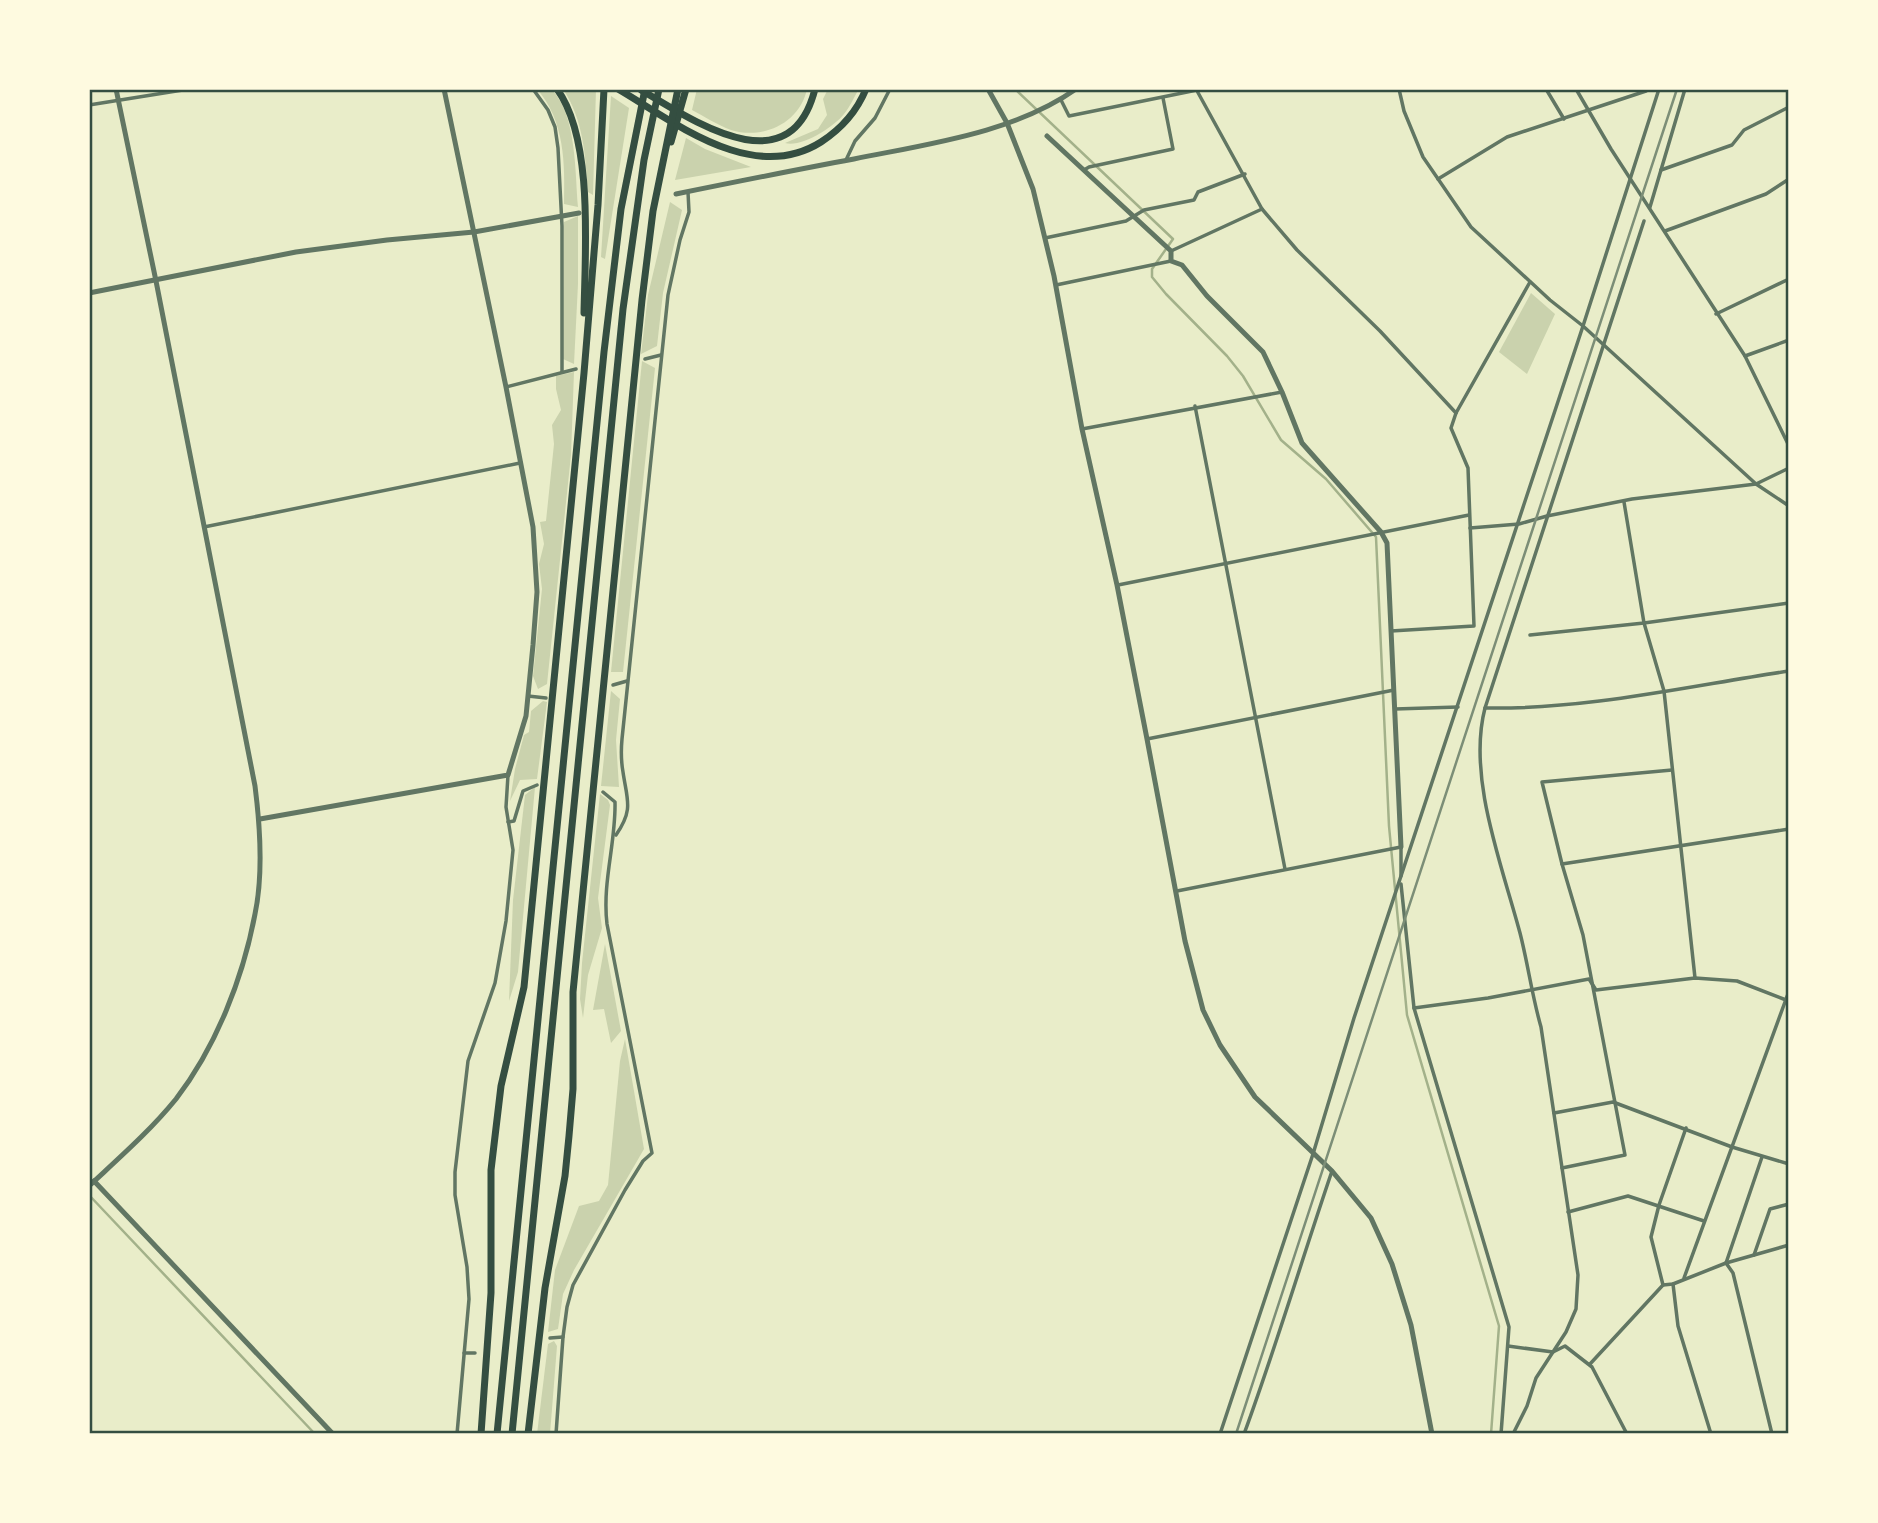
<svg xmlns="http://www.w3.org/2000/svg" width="1878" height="1523" font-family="Manrope,sans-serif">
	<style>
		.green { fill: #cad2ad }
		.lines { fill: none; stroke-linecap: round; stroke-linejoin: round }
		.stream { stroke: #a3b18a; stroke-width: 2.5 }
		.minor { stroke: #617663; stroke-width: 3.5 }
		.tertiary { stroke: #617663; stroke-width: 5 }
		.motorway { stroke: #344e41; stroke-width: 7 }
		.rail { stroke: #7c8e77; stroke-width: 2.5 }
		.neatline { fill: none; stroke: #344e41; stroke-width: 2.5 }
	</style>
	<rect width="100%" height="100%" fill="#e9edc9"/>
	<g class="green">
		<path d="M537,89h14c26,25 24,85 27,118l-14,-3c1,-40 1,-83 -27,-115z"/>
		<path d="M563,89h33l-3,106 -5,-3c-3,-37 -4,-71 -25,-103z"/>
		<path d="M697,89h110c-7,34 -44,51 -76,41 -14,-5 -27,-14 -39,-20z"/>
		<path d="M828,89h31c-5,8 -9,18 -15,25 -10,13 -43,34 -59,29l33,-14 9,-14 -4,-16z"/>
		<polygon points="611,96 629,108 605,259 601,257"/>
		<polygon points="686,138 705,149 751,167 675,180"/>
		<polygon points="670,202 682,210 663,293 657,346 641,354 648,295"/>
		<polygon points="578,216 578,284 574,364 563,359 564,222"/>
		<polygon points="1531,293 1555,314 1527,374 1499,352"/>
		<polygon points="642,361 655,368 623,672 611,672"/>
		<polygon points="574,372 571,455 547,684 538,689 533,676 542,589 539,564 544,544 540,522 546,521 554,444 552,425 561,410 556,389 556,376"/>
		<polygon points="611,691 620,699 616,740 619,787 601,786"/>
		<polygon points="543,701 547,702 537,779 520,780 510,801 515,769 524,735 529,732 531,711"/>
		<polygon points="535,787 518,972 509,1001 513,900 525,795"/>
		<polygon points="600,794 608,800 610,805 598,898 602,928 588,975 583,1018 580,999 582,963"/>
		<polygon points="605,944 621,1031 611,1043 604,1009 593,1010"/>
		<polygon points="625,1039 644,1149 574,1270 563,1294 558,1329 548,1332 555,1270 579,1206 599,1201 608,1185 620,1061"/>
		<polygon points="554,1341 557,1346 550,1434 537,1434 548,1344"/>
	</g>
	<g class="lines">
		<g class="stream">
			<polyline points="1015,89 1173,239 1152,269 1152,277 1166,294 1227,356 1243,376 1281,440 1326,479 1376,537 1389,826 1407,1015 1499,1326 1491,1434"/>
			<polyline points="89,1195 315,1434"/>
		</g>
		<g class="minor">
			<polyline points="533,89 548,110 555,127 558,148 562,226 562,372"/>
			<polyline points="1196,89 1262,209 1297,250 1380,331 1456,413"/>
			<polyline points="1399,89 1404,111 1423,157 1471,227 1550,300 1583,326 1756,484 1789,506"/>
			<polyline points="1546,89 1564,119"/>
			<polyline points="1576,89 1611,149 1745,356 1789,446"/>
			<polyline points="1061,100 1069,116 1202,89"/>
			<polyline points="89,105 189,89"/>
			<polyline points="846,160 855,141 875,118 890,89"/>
			<polyline points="1084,170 1089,167 1173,149 1163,98"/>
			<polyline points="1661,170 1732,145 1744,130 1789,107"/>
			<polyline points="1438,179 1507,137 1646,91"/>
			<polyline points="1650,207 1685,89"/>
			<path d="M1644,221l-159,487c101,2 204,-22 304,-37"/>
			<polyline points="1665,231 1766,194 1789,179"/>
			<polyline points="1045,238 1126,221 1144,210 1194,200 1198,192 1245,174"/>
			<polyline points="1171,251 1262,209"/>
			<polyline points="1056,285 1171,261"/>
			<polyline points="1716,314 1789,279"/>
			<polyline points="1745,356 1789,340"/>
			<polyline points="645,359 661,355"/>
			<polyline points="506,387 576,369"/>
			<polyline points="1195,406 1285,869"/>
			<polyline points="1082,429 1282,392"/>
			<polyline points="1624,502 1644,623 1664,691 1695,978"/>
			<polyline points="204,527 520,463"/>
			<polyline points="1470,528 1519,524 1547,516 1632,499 1756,484 1789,468"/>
			<polyline points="1118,585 1469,515"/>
			<polyline points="1391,631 1474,626 1468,468 1451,428 1456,413 1530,282"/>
			<polyline points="1530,635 1644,623 1789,603"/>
			<polyline points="613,685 627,681"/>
			<polyline points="528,696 546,698"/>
			<path d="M1485,708c-18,69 17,157 35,225 8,31 12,63 21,94l37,248 -2,34 -10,23 -30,46 -9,28 -14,28"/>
			<polyline points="1395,709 1458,707"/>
			<polyline points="1147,739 1394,690"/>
			<polyline points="1672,770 1542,782 1562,864 1789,829"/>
			<polyline points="508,822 514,821 523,791 537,785"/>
			<path d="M616,835c18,-26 11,-35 7,-63 -2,-11 -2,-22 -1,-33l46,-444 12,-55 9,-28 -1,-20"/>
			<polyline points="1401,884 1414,1008 1509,1327 1501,1434"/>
			<polyline points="1177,891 1401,847 1401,876"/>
			<polyline points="1414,1008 1488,998 1589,979 1596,990 1695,978 1737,981 1786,1000"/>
			<polyline points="1554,1113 1613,1102 1732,1147 1789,1164"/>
			<polyline points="1562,1168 1625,1155 1583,935 1562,864"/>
			<polyline points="1568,1212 1628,1196 1704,1221"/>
			<polyline points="1754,1255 1770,1209 1789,1204"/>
			<polyline points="1726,1263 1733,1273 1772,1434"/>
			<polyline points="1726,1263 1762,1157"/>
			<polyline points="1684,1278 1789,991"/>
			<polyline points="1673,1284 1678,1326 1711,1434"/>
			<polyline points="1663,1285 1651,1237 1659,1205 1686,1128"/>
			<polyline points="550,1338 563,1337"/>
			<polyline points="1508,1346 1553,1352 1565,1346 1592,1367 1627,1434"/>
			<polyline points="464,1353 475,1353"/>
			<polyline points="1590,1364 1663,1285 1673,1284 1726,1263 1789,1245"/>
			<polyline points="457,1434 469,1299 467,1267 455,1195 455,1172 468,1061 495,983 506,921 513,850 506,807 508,775"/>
			<path d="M556,1434l7,-97 4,-30 6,-22 52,-95 18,-29 9,-8 -45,-229c-5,-42 9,-81 8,-122l-12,-10"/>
			<polyline points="1220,1434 1313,1154 1354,1018 1583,326 1659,89"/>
			<path d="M1244,1434c32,-87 58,-175 88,-263"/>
		</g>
		<g class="tertiary">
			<polyline points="988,89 1007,123 1033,189 1054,276 1082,429 1117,585 1147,739 1185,941 1203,1010 1220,1045 1255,1097 1332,1171 1371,1218 1392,1264 1411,1325 1432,1434"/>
			<polyline points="1047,136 1171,251 1171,261 1182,265 1207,296 1263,352 1282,392 1302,443 1381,532 1387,543 1401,847"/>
			<path d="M676,194c59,-12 118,-24 178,-35 73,-15 160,-26 222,-70"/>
			<polyline points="89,293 296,252 387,240 474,232 579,213"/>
			<polyline points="260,819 508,775 526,716 533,645 537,592 533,527 506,387 444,89"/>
			<polyline points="94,1181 333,1434"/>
			<path d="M89,1186c30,-28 61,-55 87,-87 40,-52 67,-121 79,-185 8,-38 5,-89 0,-128l-99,-505 -40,-192"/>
		</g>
		<g class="motorway">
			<path d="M557,89c37,51 28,163 27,224"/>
			<path d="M618,89c58,34 135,96 203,53 20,-13 36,-31 45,-53"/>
			<path d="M641,90c51,30 149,98 174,-1"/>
			<polyline points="671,142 686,89"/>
			<polyline points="481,1434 491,1293 491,1170 501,1086 524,987 584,373 598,205 604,89"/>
			<polyline points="497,1434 604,352 621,209 645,89"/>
			<polyline points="512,1434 623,309 644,160 659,89"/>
			<polyline points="528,1434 545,1288 565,1176 569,1136 573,1089 573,992 642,300 653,211 678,89"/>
		</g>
		<polyline class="rail" points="1236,1434 1677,89"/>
	</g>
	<rect width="1878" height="1523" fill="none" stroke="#fefae0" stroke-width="182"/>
	<rect x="91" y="91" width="1696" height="1341" class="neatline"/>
</svg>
